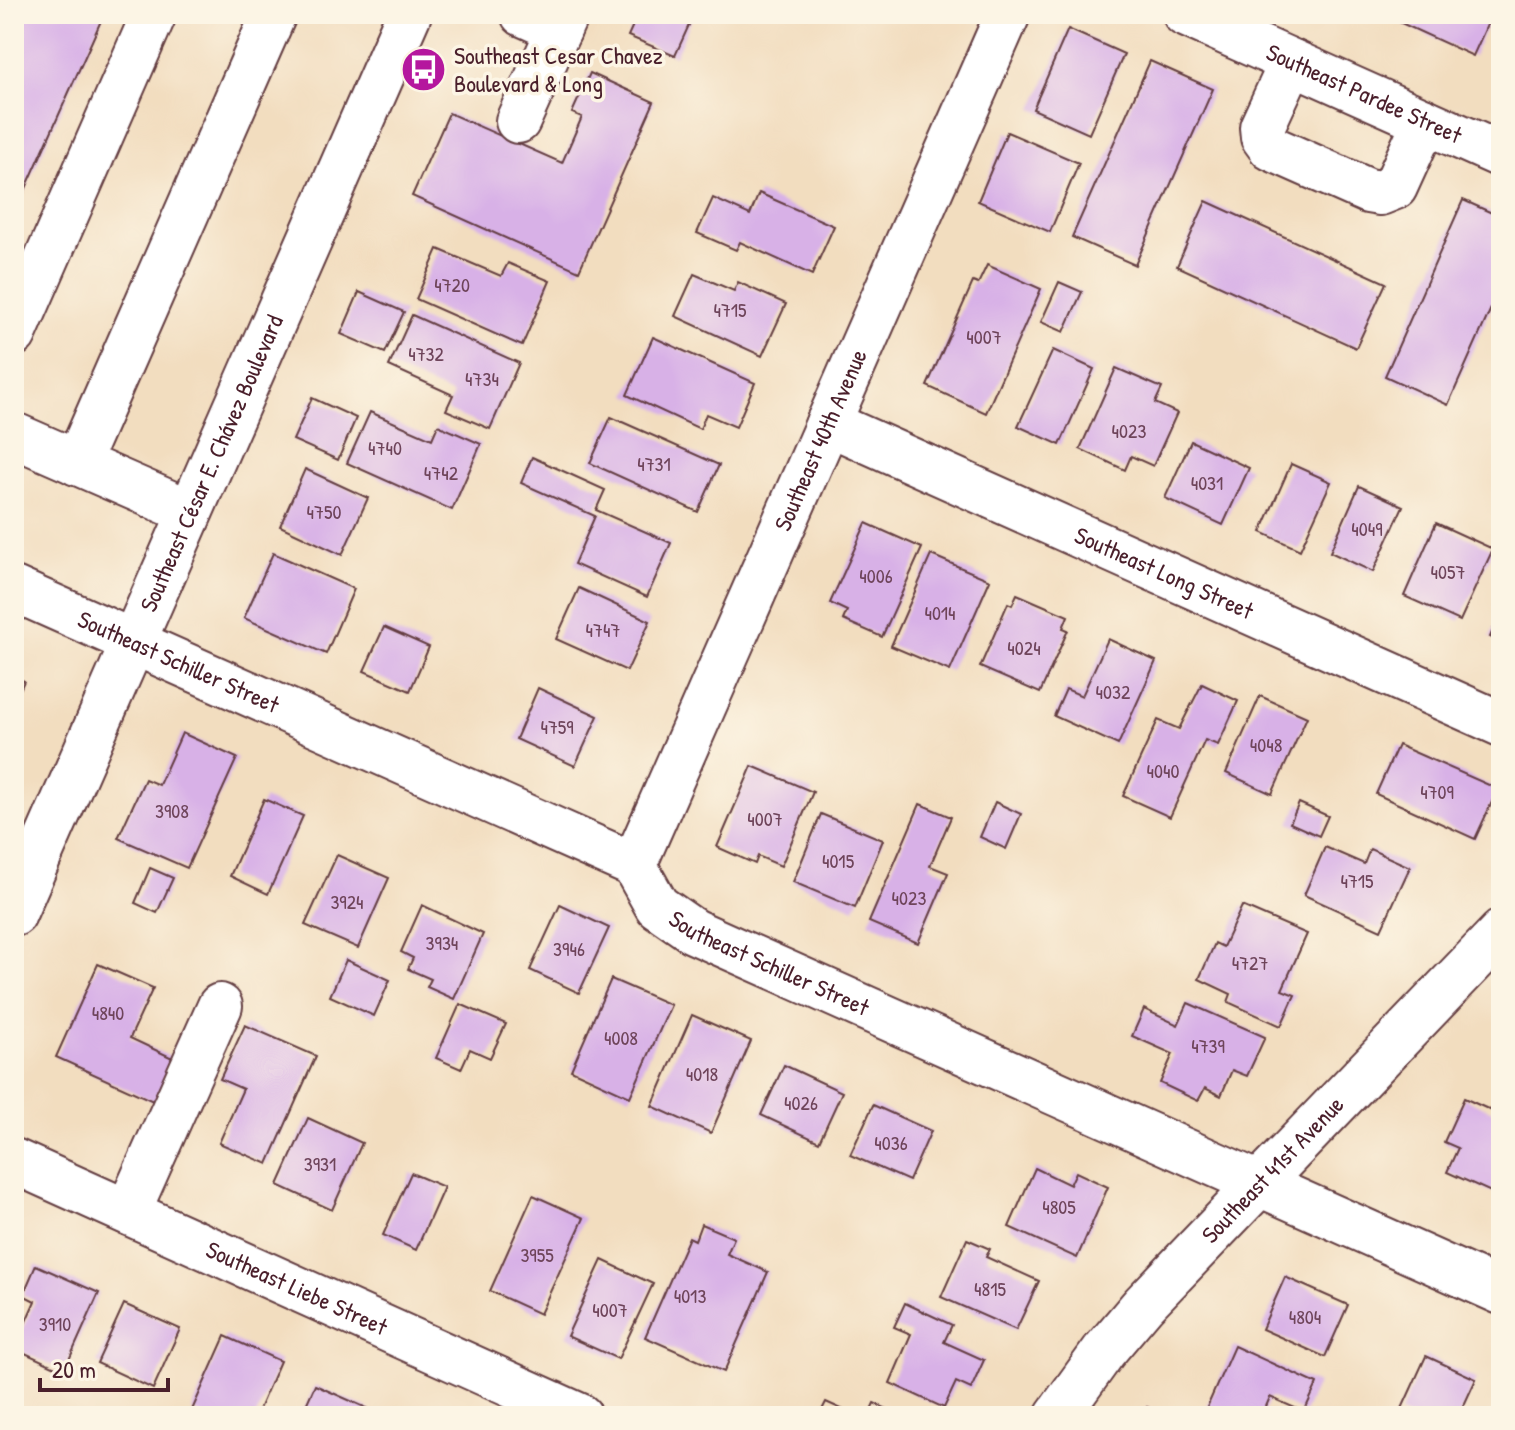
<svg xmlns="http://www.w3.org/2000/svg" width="1515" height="1430" font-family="'Patrick Hand',sans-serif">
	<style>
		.building { fill: #d8b1e7 }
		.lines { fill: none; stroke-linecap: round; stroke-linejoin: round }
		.minor-casing { stroke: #633c41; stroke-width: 48 }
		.major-casing { stroke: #633c41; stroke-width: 48 }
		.minor { stroke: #fff; stroke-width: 44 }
		.major { stroke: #fff; stroke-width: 44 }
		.labels { text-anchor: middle; stroke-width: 7; stroke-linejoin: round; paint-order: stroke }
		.number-label { font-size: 20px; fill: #6e445a }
		.poi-label { font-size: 24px; fill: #4a1f2b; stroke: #fcf5e5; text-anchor: start }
		.street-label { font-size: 24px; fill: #4a1f2b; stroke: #fcf5e5 }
	</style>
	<rect width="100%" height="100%" fill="#fcf5e5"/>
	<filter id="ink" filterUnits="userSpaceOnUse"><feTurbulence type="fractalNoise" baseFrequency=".0125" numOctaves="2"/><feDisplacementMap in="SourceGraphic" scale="16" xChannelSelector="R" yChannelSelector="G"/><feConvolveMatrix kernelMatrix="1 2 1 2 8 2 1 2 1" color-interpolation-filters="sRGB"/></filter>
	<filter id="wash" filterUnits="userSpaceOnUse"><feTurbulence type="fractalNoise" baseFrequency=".006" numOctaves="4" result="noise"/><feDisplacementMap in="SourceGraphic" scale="32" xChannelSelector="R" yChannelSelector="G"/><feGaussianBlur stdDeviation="1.8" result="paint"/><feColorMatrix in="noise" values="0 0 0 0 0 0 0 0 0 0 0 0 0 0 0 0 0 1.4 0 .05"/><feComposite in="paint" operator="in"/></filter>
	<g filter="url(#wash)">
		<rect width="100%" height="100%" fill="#f2ddbf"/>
		<g id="blocks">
			<g class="building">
				<polygon points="14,14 104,14 14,215"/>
				<polygon points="638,14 694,14 675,56 628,36"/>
				<polygon points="1405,14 1492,14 1473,56 1401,23"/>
				<polygon points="1068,29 1124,54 1089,134 1033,109"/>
				<polygon points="1150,61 1213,89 1135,265 1072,237"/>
				<polygon points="590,73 654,102 579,271 412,196 449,113 562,163 582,117 572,113"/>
				<polygon points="1007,132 1079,163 1050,232 978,201"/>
				<polygon points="759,193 834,226 812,275 740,242 736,250 697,233 713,198 750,215"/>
				<polygon points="1463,200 1501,217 1501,286 1448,405 1385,376"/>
				<polygon points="1206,201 1386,283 1356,348 1177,266"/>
				<polygon points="438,249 501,276 508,263 550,281 522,346 416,299"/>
				<polygon points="987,265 1041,289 986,413 927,386 973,282 978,284"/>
				<polygon points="694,274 734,291 738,282 786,304 762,356 675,316"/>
				<polygon points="1059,282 1082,292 1064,332 1041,322"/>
				<polygon points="359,292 404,312 385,353 341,334"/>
				<polygon points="412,315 519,363 490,429 446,410 453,395 389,366"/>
				<polygon points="653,337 755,383 736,427 706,414 700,429 627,395"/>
				<polygon points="1053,350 1094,369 1060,445 1018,426"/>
				<polygon points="1116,368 1162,388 1155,403 1177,413 1153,466 1131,456 1125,470 1080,449"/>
				<polygon points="312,398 356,418 338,460 293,440"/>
				<polygon points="370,412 432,439 438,425 481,444 452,510 347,463"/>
				<polygon points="611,417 719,465 698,512 590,463"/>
				<polygon points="1191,441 1249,468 1223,525 1165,498"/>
				<polygon points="532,457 605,490 596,510 671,543 647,597 574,564 595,516 521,483"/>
				<polygon points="1291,464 1331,482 1300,550 1261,532"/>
				<polygon points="305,469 368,498 342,555 280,526"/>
				<polygon points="1359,486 1403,506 1373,572 1330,552"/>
				<polygon points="866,523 922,548 882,637 843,620 847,611 830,603"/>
				<polygon points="1436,523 1493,549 1460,621 1404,596"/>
				<polygon points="273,553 354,589 326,654 244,618"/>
				<polygon points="931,555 990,580 950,671 891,646"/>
				<polygon points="579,588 650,621 627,671 556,639"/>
				<polygon points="1017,594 1068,616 1063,628 1068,630 1040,693 980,667 1008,603 1012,605"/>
				<polygon points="1501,612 1501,642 1490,637"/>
				<polygon points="384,627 429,647 410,691 364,671"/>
				<polygon points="1108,639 1156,661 1118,745 1054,716 1066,689 1082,696"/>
				<polygon points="14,676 24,681 14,703"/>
				<polygon points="1202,684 1238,701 1218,745 1205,740 1170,817 1123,796 1158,720 1179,729"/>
				<polygon points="538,688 598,716 575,766 516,739"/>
				<polygon points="1260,696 1307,717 1272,794 1226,773"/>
				<polygon points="182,733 237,758 187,868 118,838 145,779 159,785"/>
				<polygon points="1398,745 1498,789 1475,839 1376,794"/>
				<polygon points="752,766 813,792 781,866 758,856 755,864 717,847"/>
				<polygon points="264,799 303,816 268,894 230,876"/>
				<polygon points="995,802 1021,814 1006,849 980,837"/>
				<polygon points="1299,803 1328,816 1319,836 1290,823"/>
				<polygon points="920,804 951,817 930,866 948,873 918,943 869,922"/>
				<polygon points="821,814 883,840 855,908 793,882"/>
				<polygon points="1325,847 1364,864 1370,849 1410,867 1381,930 1304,895"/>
				<polygon points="337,855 389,878 358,948 305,925"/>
				<polygon points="150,868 173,878 157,913 135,903"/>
				<polygon points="422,905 483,934 454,999 427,987 431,979 408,969 413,958 401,952"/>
				<polygon points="560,905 609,928 579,993 530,970"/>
				<polygon points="1242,906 1307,934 1282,990 1295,995 1281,1026 1228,1002 1231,994 1199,979 1215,943 1223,947"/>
				<polygon points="346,960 390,980 374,1016 330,996"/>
				<polygon points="98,964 153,988 130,1038 183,1063 164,1106 56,1057"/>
				<polygon points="611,979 671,1005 630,1097 571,1070"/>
				<polygon points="1188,1003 1265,1037 1247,1076 1232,1070 1221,1096 1205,1088 1198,1101 1160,1083 1173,1054 1132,1036 1144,1009 1178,1025"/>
				<polygon points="460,1004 506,1024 490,1058 470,1049 461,1069 436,1058"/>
				<polygon points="692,1015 751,1041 711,1133 652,1106"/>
				<polygon points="245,1025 316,1056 268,1164 219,1143 243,1089 220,1079"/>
				<polygon points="784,1065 842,1092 819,1142 761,1115"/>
				<polygon points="1464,1098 1501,1115 1501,1171 1491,1192 1447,1172 1458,1148 1444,1142"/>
				<polygon points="873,1105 931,1131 909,1181 850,1155"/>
				<polygon points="308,1118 362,1143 332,1210 278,1185"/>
				<polygon points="1035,1168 1070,1185 1076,1172 1108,1187 1077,1258 1009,1227"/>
				<polygon points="411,1173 444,1187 416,1250 383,1235"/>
				<polygon points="533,1195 584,1218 540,1314 490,1291"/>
				<polygon points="701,1224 734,1238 727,1254 768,1272 724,1372 645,1337 689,1237 695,1240"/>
				<polygon points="967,1239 990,1249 986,1257 1039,1281 1016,1330 941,1297"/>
				<polygon points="602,1260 653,1284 618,1359 567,1336"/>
				<polygon points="36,1265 99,1293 64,1371 14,1348 35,1301 23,1295"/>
				<polygon points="1285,1277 1348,1305 1325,1357 1262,1329"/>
				<polygon points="905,1303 952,1325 944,1342 984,1360 971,1389 956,1382 944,1408 890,1383 911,1334 894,1327"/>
				<polygon points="124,1304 180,1329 153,1389 97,1363"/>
				<polygon points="225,1336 280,1361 256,1416 204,1416 192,1410"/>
				<polygon points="1234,1346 1317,1384 1304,1412 1270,1397 1262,1416 1204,1414"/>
				<polygon points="1426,1356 1476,1379 1459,1416 1407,1416 1400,1413"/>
				<polygon points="315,1385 369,1409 366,1416 301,1416"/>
				<polygon points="826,1402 846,1411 844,1416 819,1416"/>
				<polygon points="874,1403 902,1416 868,1416"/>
				<polygon points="1147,1407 1166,1416 1143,1416"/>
			</g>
		</g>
	</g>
	<g filter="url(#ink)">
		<use href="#blocks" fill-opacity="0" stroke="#633c41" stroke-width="2"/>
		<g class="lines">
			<defs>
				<g id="minor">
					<polyline points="523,14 559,30"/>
					<path id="s1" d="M1185,14l316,141"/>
					<polyline points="1292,62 1262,127 1263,137 1271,148 1368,191 1380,193 1395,187 1425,121"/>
					<polyline points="518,121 566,14"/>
					<polyline points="14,334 154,14"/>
					<path id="s2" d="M828,423l673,301"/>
					<polyline points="14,435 190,512"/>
					<polyline points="77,463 274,14"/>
					<path id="s3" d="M14,589l620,276 23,41 36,25 808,361"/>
					<path id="s4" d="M634,865l374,-851"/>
					<path id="s5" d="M14,1161l566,255"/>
					<polyline points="128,1212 220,1006"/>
					<path id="s6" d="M1057,1416l47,-65 39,-46 358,-373"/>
				</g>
				<g id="major">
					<path id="s7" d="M14,914l395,-900"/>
				</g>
			</defs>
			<use href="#minor" class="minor-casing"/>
			<use href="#major" class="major-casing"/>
			<use href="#minor" class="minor"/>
			<use href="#major" class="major"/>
		</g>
	</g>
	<defs>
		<symbol id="bus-disc" viewBox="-11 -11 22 22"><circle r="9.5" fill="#b5179e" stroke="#fcf5e5"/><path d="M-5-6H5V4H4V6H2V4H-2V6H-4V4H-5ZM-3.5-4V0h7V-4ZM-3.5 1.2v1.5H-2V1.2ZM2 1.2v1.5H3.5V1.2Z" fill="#fff"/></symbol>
	</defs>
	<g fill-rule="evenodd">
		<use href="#bus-disc" x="398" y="44" width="51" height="51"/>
	</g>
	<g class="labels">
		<g class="number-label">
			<text x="452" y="292">4720</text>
			<text x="730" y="317">4715</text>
			<text x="984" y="344">4007</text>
			<text x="426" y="361">4732</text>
			<text x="482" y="386">4734</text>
			<text x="1129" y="438">4023</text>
			<text x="385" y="455">4740</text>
			<text x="654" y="471">4731</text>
			<text x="441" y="480">4742</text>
			<text x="1207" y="490">4031</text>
			<text x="324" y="519">4750</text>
			<text x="1367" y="536">4049</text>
			<text x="1448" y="579">4057</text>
			<text x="876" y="583">4006</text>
			<text x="940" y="620">4014</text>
			<text x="603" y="637">4747</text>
			<text x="1024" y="655">4024</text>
			<text x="1113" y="699">4032</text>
			<text x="557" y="734">4759</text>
			<text x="1266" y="752">4048</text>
			<text x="1163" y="778">4040</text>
			<text x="1437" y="799">4709</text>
			<text x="172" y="818">3908</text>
			<text x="765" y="826">4007</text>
			<text x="838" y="868">4015</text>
			<text x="1357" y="888">4715</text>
			<text x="909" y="905">4023</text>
			<text x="347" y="909">3924</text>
			<text x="442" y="950">3934</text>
			<text x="569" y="956">3946</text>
			<text x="1250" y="970">4727</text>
			<text x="108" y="1020">4840</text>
			<text x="621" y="1045">4008</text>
			<text x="1208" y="1053">4739</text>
			<text x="702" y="1081">4018</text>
			<text x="801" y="1110">4026</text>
			<text x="891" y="1150">4036</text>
			<text x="320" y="1171">3931</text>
			<text x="1059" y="1214">4805</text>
			<text x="537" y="1262">3955</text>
			<text x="990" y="1296">4815</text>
			<text x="690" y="1303">4013</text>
			<text x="610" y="1317">4007</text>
			<text x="1305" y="1324">4804</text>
			<text x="55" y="1331">3910</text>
		</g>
		<g class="poi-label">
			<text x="454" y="64">Southeast Cesar Chavez<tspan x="454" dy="28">Boulevard &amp; Long</tspan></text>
		</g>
		<g class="street-label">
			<text dy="8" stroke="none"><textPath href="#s1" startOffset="196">Southeast Pardee Street</textPath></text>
			<text dy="8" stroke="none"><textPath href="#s4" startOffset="464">Southeast 40th Avenue</textPath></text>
			<text dy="8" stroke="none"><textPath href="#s7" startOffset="492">Southeast César E. Chávez Boulevard</textPath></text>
			<text dy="8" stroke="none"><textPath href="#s2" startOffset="368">Southeast Long Street</textPath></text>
			<text dy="8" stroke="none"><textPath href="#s3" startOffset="180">Southeast Schiller Street</textPath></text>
			<text dy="8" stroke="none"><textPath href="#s3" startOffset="852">Southeast Schiller Street</textPath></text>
			<text dy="8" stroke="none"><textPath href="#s6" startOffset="328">Southeast 41st Avenue</textPath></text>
			<text dy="8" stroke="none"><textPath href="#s5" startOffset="310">Southeast Liebe Street</textPath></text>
		</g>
	</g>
	<rect width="1515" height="1430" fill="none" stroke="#fcf5e5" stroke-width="48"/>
	<path d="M40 1378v12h128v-12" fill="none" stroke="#4a1f2b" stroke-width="4"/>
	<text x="52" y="1378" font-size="24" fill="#4a1f2b" stroke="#fcf5e5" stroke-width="6" paint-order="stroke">20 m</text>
</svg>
